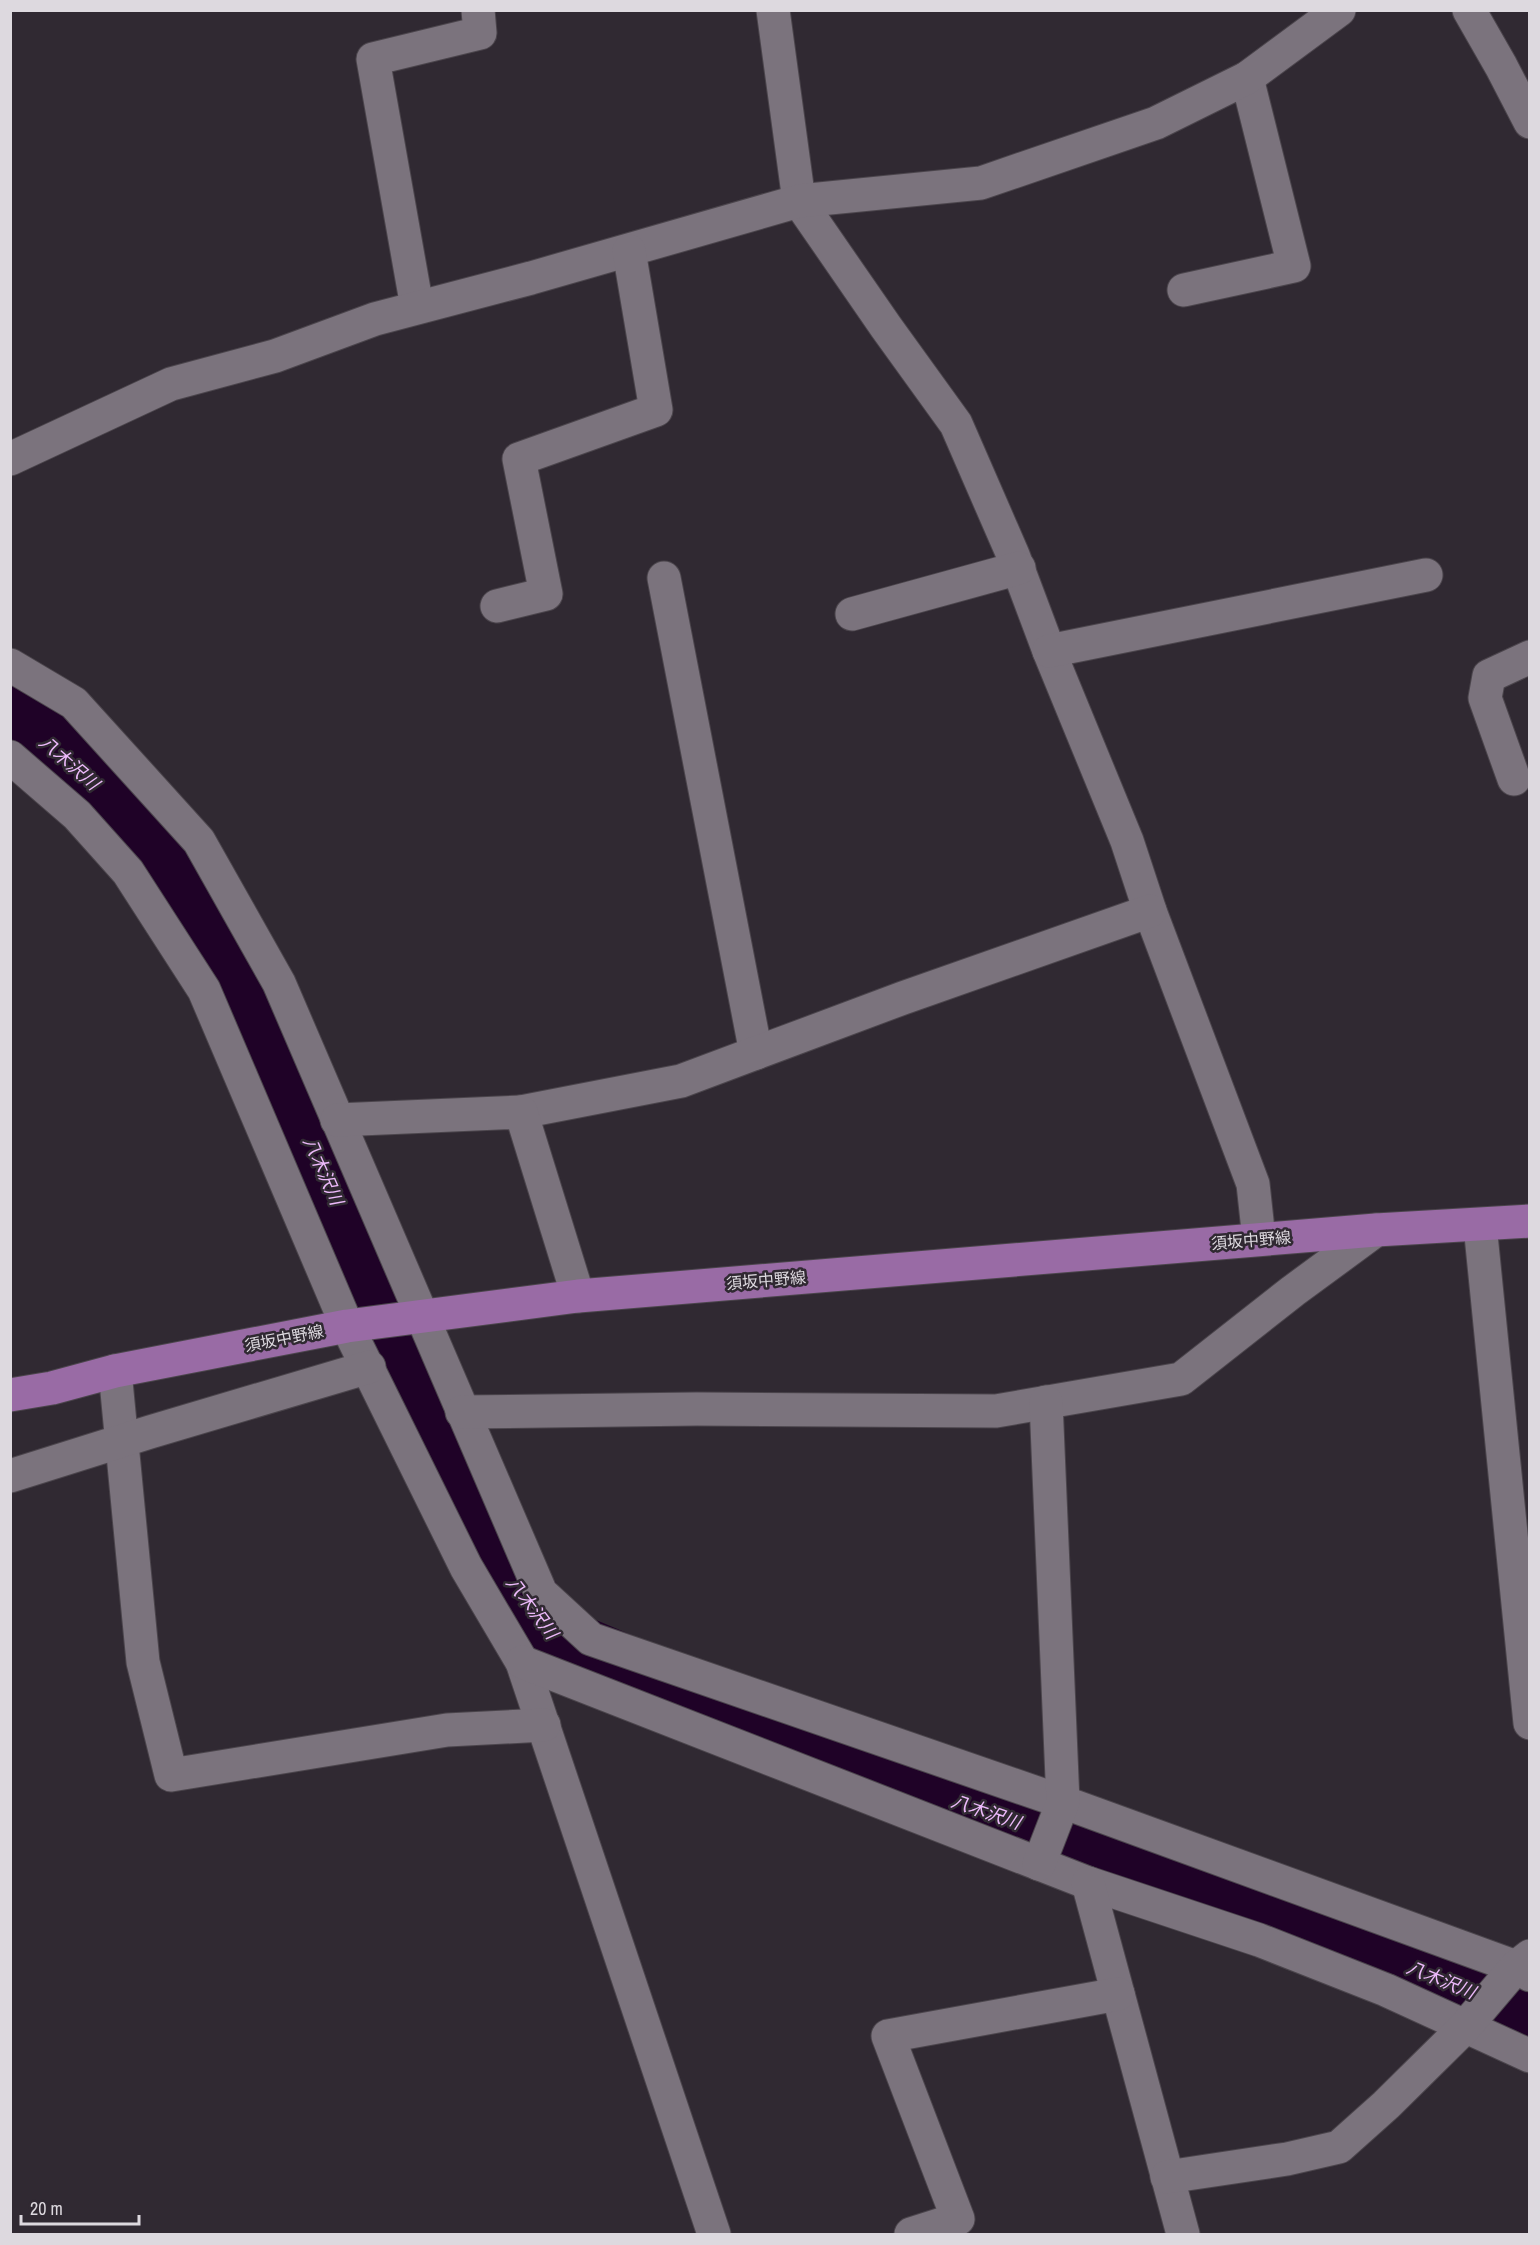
<svg xmlns="http://www.w3.org/2000/svg" width="1540" height="2245" font-family="'Archivo Narrow','Noto Sans JP',sans-serif">
	<style>
		.lines { fill: none; stroke-linecap: round; stroke-linejoin: round }
		.river { stroke: #1f0227; stroke-width: 72 }
		.minor-casing { stroke: #4b454c; stroke-width: 35 }
		.major-casing { stroke: #4b454c; stroke-width: 35 }
		.minor { stroke: #7b737d; stroke-width: 33 }
		.major { stroke: #996ba5; stroke-width: 33 }
		.labels { text-anchor: middle; stroke-width: 5; stroke-linejoin: round; paint-order: stroke }
		.street-label { font-size: 16px; fill: #ddd9df; stroke: #302932 }
		.water-label { font-size: 18px; font-style: italic; fill: #ecb9fa; stroke: #302932 }
	</style>
	<rect width="100%" height="100%" fill="#302932"/>
	<g class="lines">
		<polyline class="river" points="10,714 73,762 143,833 201,910 256,1019 340,1204 496,1560 553,1641 760,1728 885,1777 1237,1897 1530,2015"/>
		<defs>
			<g id="minor">
				<polyline points="773,10 799,201 886,327 956,424 1013,555 1049,651 1127,841 1150,911 1253,1184 1259,1239"/>
				<polyline points="1469,10 1501,66 1530,122"/>
				<polyline points="1184,290 1294,266 1247,78"/>
				<polyline points="417,307 373,59 480,33 478,10"/>
				<polyline points="10,459 171,384 275,356 375,319 531,278 799,201 981,183 1156,123 1247,78 1339,10"/>
				<polyline points="664,578 756,1053"/>
				<polyline points="497,606 546,594 519,459 656,410 629,251"/>
				<polyline points="852,614 1019,568"/>
				<polyline points="1049,651 1426,575"/>
				<polyline points="10,665 74,703 199,841 279,983 541,1593 591,1639 1063,1802 1516,1967 1530,1975"/>
				<polyline points="10,757 77,815 128,872 204,990 347,1326 466,1567 522,1662 714,2234"/>
				<polyline points="1514,779 1485,698 1489,676 1530,657"/>
				<polyline points="521,1112 681,1081 903,998 1150,911"/>
				<polyline points="337,1120 521,1112 578,1296"/>
				<polyline points="1480,1225 1530,1723"/>
				<polyline points="115,1371 143,1662 171,1775 447,1730 544,1725"/>
				<polyline points="462,1412 697,1409 996,1411 1181,1379 1293,1291 1376,1230"/>
				<polyline points="10,1476 150,1432 369,1367"/>
				<polyline points="522,1662 1088,1883 1259,1940 1386,1990 1530,2056"/>
				<polyline points="1039,1864 1063,1802 1046,1402"/>
				<polyline points="1088,1883 1183,2234"/>
				<polyline points="1167,2177 1287,2159 1339,2147 1386,2105 1465,2027 1516,1967 1530,1956"/>
				<polyline points="911,2234 958,2219 888,2036 1118,1994"/>
			</g>
			<polyline id="major" points="10,1395 52,1388 115,1371 347,1326 578,1296 1376,1230 1530,1221"/>
		</defs>
		<use href="#minor" class="minor-casing"/>
		<use href="#major" class="major-casing"/>
		<use href="#minor" class="minor"/>
		<use href="#major" class="major"/>
	</g>
	<g class="labels">
		<g class="street-label">
			<text transform="translate(1251 1240) rotate(-5)" y="6">須坂中野線</text>
			<text transform="translate(766 1280) rotate(-5)" y="6">須坂中野線</text>
			<text transform="translate(284 1338) rotate(-11)" y="6">須坂中野線</text>
		</g>
		<g class="water-label">
			<text transform="translate(69 763) rotate(41)" y="6">八木沢川</text>
			<text transform="translate(323 1171) rotate(66)" y="6">八木沢川</text>
			<text transform="translate(532 1608) rotate(53)" y="6">八木沢川</text>
			<text transform="translate(986 1812) rotate(19)" y="6">八木沢川</text>
			<text transform="translate(1441 1980) rotate(22)" y="6">八木沢川</text>
		</g>
	</g>
	<rect width="1540" height="2245" fill="none" stroke="#ddd9df" stroke-width="24"/>
	<path d="M21 2215v9h118v-9" fill="none" stroke="#ddd9df" stroke-width="3"/>
	<text x="30" y="2215" font-size="18" fill="#ddd9df" stroke="#302932" stroke-width="4.5" paint-order="stroke">20 m</text>
</svg>
